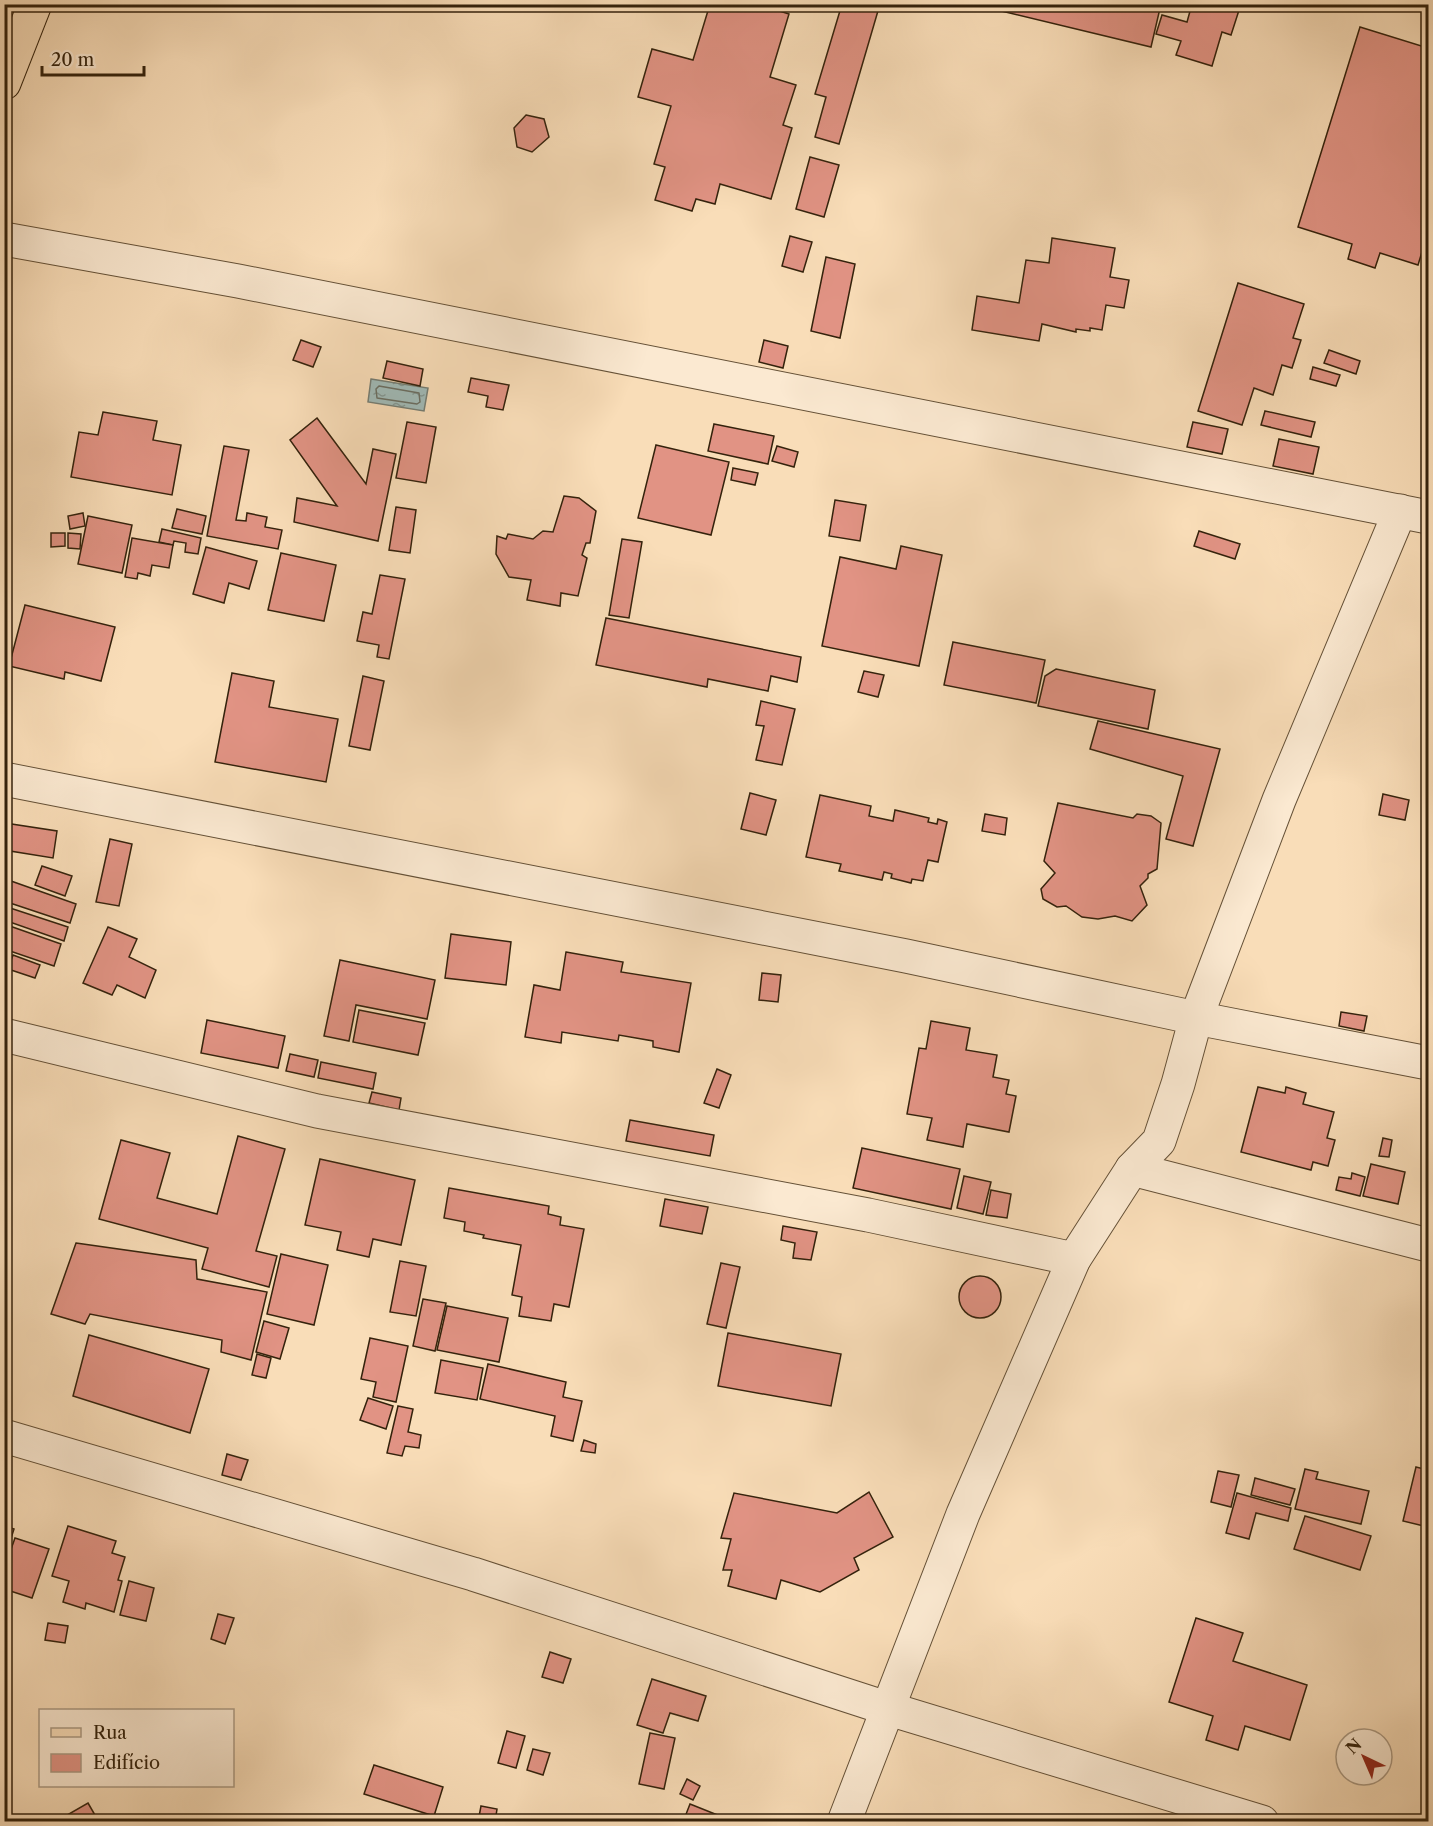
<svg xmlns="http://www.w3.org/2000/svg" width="1433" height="1826" font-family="'Libre Caslon Text',serif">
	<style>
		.water { fill: url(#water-ripples); stroke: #757d73; stroke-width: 1.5 }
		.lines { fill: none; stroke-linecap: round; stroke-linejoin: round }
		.shore { stroke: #6a6e62; stroke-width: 1.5 }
		.building { fill: #e19384; stroke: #34220c; stroke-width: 1.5 }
		.street-casing { stroke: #655137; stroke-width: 35 }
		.primary-casing { stroke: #34220c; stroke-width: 35 }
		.street { stroke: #fbe9d1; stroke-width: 33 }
		.primary { stroke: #f9ddb8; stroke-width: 33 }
	</style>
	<defs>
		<pattern id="water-ripples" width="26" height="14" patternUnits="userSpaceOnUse" patternTransform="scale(1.5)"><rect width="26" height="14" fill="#a0bab7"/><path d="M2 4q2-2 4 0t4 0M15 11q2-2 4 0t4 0" fill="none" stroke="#839793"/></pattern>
	</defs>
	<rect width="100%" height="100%" fill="#f9ddb8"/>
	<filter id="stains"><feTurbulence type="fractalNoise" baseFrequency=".00333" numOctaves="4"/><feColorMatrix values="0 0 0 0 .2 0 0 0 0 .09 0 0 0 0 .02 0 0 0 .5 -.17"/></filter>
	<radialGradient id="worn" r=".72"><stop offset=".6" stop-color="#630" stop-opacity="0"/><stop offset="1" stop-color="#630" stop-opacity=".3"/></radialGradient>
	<polygon class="water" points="371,379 428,388 424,411 368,402"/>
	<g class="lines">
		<polygon class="shore" points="379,386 419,393 420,402 417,404 377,398 376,389"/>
	</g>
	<g class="building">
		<polygon points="710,4 757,4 789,14 770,77 796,85 783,125 792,128 771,199 720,184 715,204 696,199 692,211 655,200 665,167 654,164 671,106 638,97 652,49 693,60"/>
		<polygon points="842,4 880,4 839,144 815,137 826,97 815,94"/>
		<polygon points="972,4 1161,4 1151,47"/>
		<polygon points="1192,4 1241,4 1231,35 1222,32 1212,66 1176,55 1181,41 1156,34 1162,15 1187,22"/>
		<polygon points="1360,27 1428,48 1428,232 1418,265 1380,253 1375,268 1348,259 1352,244 1298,227"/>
		<polygon points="526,115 544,119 549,137 532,152 517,147 514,128"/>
		<polygon points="810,157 839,165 824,217 796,209"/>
		<polygon points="790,236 812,242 803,272 782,266"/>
		<polygon points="1052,238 1115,248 1110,277 1129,280 1124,308 1106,305 1102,330 1090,328 1090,331 1076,329 1076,332 1042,324 1039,341 972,330 977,296 1019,303 1026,260 1049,263"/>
		<polygon points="826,257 855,264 840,338 811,331"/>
		<polygon points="1238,283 1304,304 1293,338 1301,340 1292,368 1282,365 1273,395 1254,388 1242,425 1198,411"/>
		<polygon points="301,340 321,347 313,367 293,360"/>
		<polygon points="764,340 788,346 783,368 759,362"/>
		<polygon points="1329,350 1360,361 1356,374 1324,363"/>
		<polygon points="387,361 423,369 420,386 383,378"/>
		<polygon points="1313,367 1340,375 1336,386 1310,379"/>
		<polygon points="471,378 509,385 503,410 486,407 488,396 468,392"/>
		<polygon points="1265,411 1315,422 1311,437 1261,425"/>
		<polygon points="103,412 157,421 153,440 181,445 172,495 71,477 79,432 98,435"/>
		<polygon points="317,418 366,484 373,449 396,454 378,541 294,522 297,498 337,506 290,440"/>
		<polygon points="407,422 436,427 426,483 396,478"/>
		<polygon points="1193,422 1228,429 1222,454 1187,447"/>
		<polygon points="714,424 774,436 768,464 708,451"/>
		<polygon points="1279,439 1319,447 1313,474 1273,466"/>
		<polygon points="656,445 729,462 711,535 638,518"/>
		<polygon points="224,446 249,450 236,520 246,521 247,513 267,517 265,527 282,530 278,549 207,536"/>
		<polygon points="777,446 798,452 794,467 772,461"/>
		<polygon points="733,468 758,473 755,485 731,480"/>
		<polygon points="564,496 579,498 596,511 590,543 586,543 582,555 587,558 578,596 561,593 560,606 527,600 531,580 509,577 496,554 497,536 506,539 508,534 533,539 543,531 553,532"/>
		<polygon points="835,500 866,505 860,541 829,536"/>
		<polygon points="396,507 416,510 410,553 389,550"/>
		<polygon points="177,509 206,516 202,534 172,528"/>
		<polygon points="83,513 85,526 70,529 68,516"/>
		<polygon points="88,516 132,525 122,573 78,564"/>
		<polygon points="162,529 201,538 198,554 185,552 186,543 174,541 173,545 159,542"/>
		<polygon points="1199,531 1240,544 1235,559 1194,546"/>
		<polygon points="51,533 65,533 65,546 51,547"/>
		<polygon points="68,533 81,534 80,549 68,548"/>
		<polygon points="132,538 173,545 169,568 152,565 150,576 138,573 137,579 125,577"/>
		<polygon points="622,539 642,542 629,618 609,615"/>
		<polygon points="901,546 942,555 919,666 822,646 840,557 896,569"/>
		<polygon points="206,547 257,561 249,589 229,583 224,603 193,594"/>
		<polygon points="281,553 336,565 324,621 268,610"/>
		<polygon points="380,575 405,579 389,659 377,657 379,645 357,641 363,612 372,614"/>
		<polygon points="25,605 115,627 101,681 65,672 64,679 9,666"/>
		<polygon points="606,618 801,657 797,682 771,676 768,691 708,679 707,687 596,665"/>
		<polygon points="953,642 1045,660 1036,703 944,685"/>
		<polygon points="1056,669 1155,690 1148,729 1038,706 1045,676"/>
		<polygon points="864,671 884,675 878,697 858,692"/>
		<polygon points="232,673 274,681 269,707 338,719 326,782 215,762"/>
		<polygon points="363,676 384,681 370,750 349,746"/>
		<polygon points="761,701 795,709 782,765 756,760 764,726 756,725"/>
		<polygon points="1098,721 1220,749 1193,846 1166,839 1183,776 1090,749"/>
		<polygon points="750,793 776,800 766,835 741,829"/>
		<polygon points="1383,794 1409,800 1405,820 1379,815"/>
		<polygon points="820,795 871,806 869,816 893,821 895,810 929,818 928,822 937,824 938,819 947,822 938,862 928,860 923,881 912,879 911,883 891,878 892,874 884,872 882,880 839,871 841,864 806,857"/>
		<polygon points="1058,803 1133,818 1137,814 1151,816 1161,823 1157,869 1148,874 1148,878 1140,886 1147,905 1132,921 1115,916 1098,919 1082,917 1066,906 1057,907 1043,899 1041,889 1055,873 1044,861"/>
		<polygon points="985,814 1007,818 1005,835 982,831"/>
		<polygon points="5,823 57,831 53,858 4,850"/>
		<polygon points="110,839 132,844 119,906 96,902"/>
		<polygon points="42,866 72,876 65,896 35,885"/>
		<polygon points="11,881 76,904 70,923 4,901"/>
		<polygon points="4,906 68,927 64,941 4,920"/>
		<polygon points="4,924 61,944 54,966 4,949"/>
		<polygon points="108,927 137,939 129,957 156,970 145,998 117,985 112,995 83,983"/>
		<polygon points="451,934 511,942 506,985 445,978"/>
		<polygon points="566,952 623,962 621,972 691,983 679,1052 653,1047 653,1041 619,1035 618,1041 562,1032 561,1043 525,1037 534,985 560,990"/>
		<polygon points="13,955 40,965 35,978 8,969"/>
		<polygon points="340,960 435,980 427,1019 356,1005 349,1041 324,1036"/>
		<polygon points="762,973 781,975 778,1002 759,1000"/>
		<polygon points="359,1010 425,1023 418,1055 353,1042"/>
		<polygon points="1341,1012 1367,1016 1364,1031 1339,1026"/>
		<polygon points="207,1020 285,1036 278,1068 201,1053"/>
		<polygon points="931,1021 970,1028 966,1050 997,1055 993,1077 1009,1080 1006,1094 1016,1096 1009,1132 967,1124 963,1147 927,1140 932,1118 907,1114 919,1048 926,1049"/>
		<polygon points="290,1054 318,1060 314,1077 286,1071"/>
		<polygon points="321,1062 376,1073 373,1089 318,1078"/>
		<polygon points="717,1069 731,1075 719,1108 704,1103"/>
		<polygon points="1258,1087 1285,1093 1286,1087 1306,1093 1303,1104 1334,1112 1327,1138 1335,1140 1328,1166 1313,1162 1311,1170 1241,1152"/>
		<polygon points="372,1092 401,1098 399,1110 369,1103"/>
		<polygon points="630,1120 714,1135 710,1156 626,1141"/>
		<polygon points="238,1136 285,1149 256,1251 277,1256 269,1287 202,1269 208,1248 99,1219 121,1140 170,1153 157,1198 217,1214"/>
		<polygon points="1383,1138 1392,1140 1389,1157 1379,1156"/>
		<polygon points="862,1148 960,1169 951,1209 853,1188"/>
		<polygon points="320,1159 415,1180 401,1245 373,1239 369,1257 337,1250 341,1232 305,1225"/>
		<polygon points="1371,1164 1405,1172 1398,1204 1363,1196"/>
		<polygon points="1352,1173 1365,1177 1360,1196 1336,1190 1339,1177 1351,1179"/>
		<polygon points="964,1176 991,1182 983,1214 957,1208"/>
		<polygon points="449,1188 549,1206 548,1214 561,1217 560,1225 584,1229 569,1307 554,1304 551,1321 519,1316 522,1297 512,1295 521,1245 483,1238 484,1235 464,1231 465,1222 444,1218"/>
		<polygon points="991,1190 1011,1194 1007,1218 986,1215"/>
		<polygon points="665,1199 708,1207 702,1234 660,1226"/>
		<polygon points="783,1226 817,1232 811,1260 793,1258 795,1243 781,1240"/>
		<polygon points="76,1243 196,1260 197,1279 267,1292 251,1360 221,1352 222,1340 90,1314 85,1324 51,1314"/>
		<polygon points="281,1254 328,1265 314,1325 267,1314"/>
		<polygon points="400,1261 426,1266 416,1316 390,1312"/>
		<polygon points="721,1263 740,1267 726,1328 707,1324"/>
		<circle cx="980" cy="1297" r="21"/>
		<polygon points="423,1299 446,1303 435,1351 413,1346"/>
		<polygon points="447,1306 508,1318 499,1362 437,1350"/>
		<polygon points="264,1321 289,1328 280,1359 256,1352"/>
		<polygon points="728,1333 841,1354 831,1406 718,1386"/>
		<polygon points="89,1335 209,1369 190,1433 73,1396"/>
		<polygon points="370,1338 408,1346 396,1402 373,1397 376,1382 361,1379"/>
		<polygon points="257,1354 271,1358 266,1378 252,1375"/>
		<polygon points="441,1360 483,1368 477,1400 435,1393"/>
		<polygon points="488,1364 566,1382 563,1397 582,1401 573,1441 551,1436 555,1416 480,1399"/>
		<polygon points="368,1398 393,1406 386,1429 360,1420"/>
		<polygon points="398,1406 413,1409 408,1432 421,1435 419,1448 405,1446 402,1456 387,1453"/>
		<polygon points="584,1440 596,1444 595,1453 581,1451"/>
		<polygon points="227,1454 248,1460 241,1480 222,1475"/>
		<polygon points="1416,1467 1428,1470 1428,1527 1403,1521"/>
		<polygon points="1305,1469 1318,1472 1316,1479 1369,1491 1361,1524 1295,1509"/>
		<polygon points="1218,1471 1239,1475 1231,1507 1211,1502"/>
		<polygon points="1255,1478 1295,1489 1290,1505 1251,1495"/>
		<polygon points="869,1492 893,1537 854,1558 859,1570 820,1592 781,1580 776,1599 728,1586 732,1570 723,1570 731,1539 721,1538 734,1493 837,1513"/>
		<polygon points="1237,1493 1291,1508 1288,1521 1256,1513 1249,1539 1226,1533"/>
		<polygon points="1305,1516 1371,1536 1360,1570 1294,1549"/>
		<polygon points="4,1526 14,1529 4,1560"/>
		<polygon points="68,1526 116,1541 112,1553 125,1557 118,1580 122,1581 114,1612 86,1603 85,1609 63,1602 69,1581 52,1576"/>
		<polygon points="15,1538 49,1549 32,1598 4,1589 4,1569"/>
		<polygon points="129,1581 154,1588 146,1621 120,1615"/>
		<polygon points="218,1614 234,1618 225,1644 211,1639"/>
		<polygon points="1196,1618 1243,1633 1233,1661 1307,1685 1290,1740 1245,1726 1238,1750 1206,1740 1213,1716 1169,1702"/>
		<polygon points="48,1623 68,1626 65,1643 45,1640"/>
		<polygon points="550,1652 571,1659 563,1683 542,1677"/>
		<polygon points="652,1679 706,1696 698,1721 670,1713 663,1733 637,1725"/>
		<polygon points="507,1731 525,1736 516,1768 498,1763"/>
		<polygon points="650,1733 675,1738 664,1789 639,1784"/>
		<polygon points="533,1749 550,1753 543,1775 527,1770"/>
		<polygon points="374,1765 443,1787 434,1816 364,1794"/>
		<polygon points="687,1779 700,1786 693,1800 680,1794"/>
		<polygon points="88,1803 99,1822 55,1822"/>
		<polygon points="690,1804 735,1822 683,1822"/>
		<polygon points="481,1806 497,1809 495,1822 478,1822"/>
	</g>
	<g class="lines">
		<defs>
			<g id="street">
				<polyline points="4,239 238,281 1428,517"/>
				<polyline points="4,779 906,956 1196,1018 1428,1063"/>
				<polyline points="4,1035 317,1111 868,1215 1074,1259"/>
				<polyline points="1132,1169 1428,1245"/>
				<polyline points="4,1436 473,1574 886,1708 1262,1822"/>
				<polyline points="844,1822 963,1514 1074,1259 1132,1169 1159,1141 1178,1084 1196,1018 1279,800 1400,511"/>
			</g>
			<polyline id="primary" points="4,83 35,4"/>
		</defs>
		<use href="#street" class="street-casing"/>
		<use href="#primary" class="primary-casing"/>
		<use href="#street" class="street"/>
		<use href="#primary" class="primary"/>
	</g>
	<rect width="1433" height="1826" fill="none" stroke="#f9ddb8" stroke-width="24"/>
	<rect x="6" y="6" width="1421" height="1814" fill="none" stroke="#34220c" stroke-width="3"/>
	<rect x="12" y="12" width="1409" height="1802" fill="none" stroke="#34220c" stroke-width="1.5"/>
	<rect x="39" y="1709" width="195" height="78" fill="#fbe9d1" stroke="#ab9982" stroke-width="1.5"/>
	<rect x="51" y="1728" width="30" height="9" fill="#f9ddb8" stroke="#ab9982" stroke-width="1.5"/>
	<text x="93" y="1739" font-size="18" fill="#34220c">Rua</text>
	<rect x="51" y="1754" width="30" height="18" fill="#e19384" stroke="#ab9982" stroke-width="1.5"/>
	<text x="93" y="1769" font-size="18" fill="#34220c">Edifício</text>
	<g transform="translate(1364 1757) rotate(316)"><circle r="28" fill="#fbe9d1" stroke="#ab9982" stroke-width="1.5"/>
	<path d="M0-4.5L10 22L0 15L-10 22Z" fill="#8f2418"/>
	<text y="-9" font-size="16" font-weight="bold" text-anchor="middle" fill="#34220c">N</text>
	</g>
	<path d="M42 66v9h102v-9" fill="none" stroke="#34220c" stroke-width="3"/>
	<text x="51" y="66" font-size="18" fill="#34220c" stroke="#fbe9d1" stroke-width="4.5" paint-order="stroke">20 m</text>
	<rect width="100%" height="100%" filter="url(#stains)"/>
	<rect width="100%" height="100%" fill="url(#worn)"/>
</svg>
